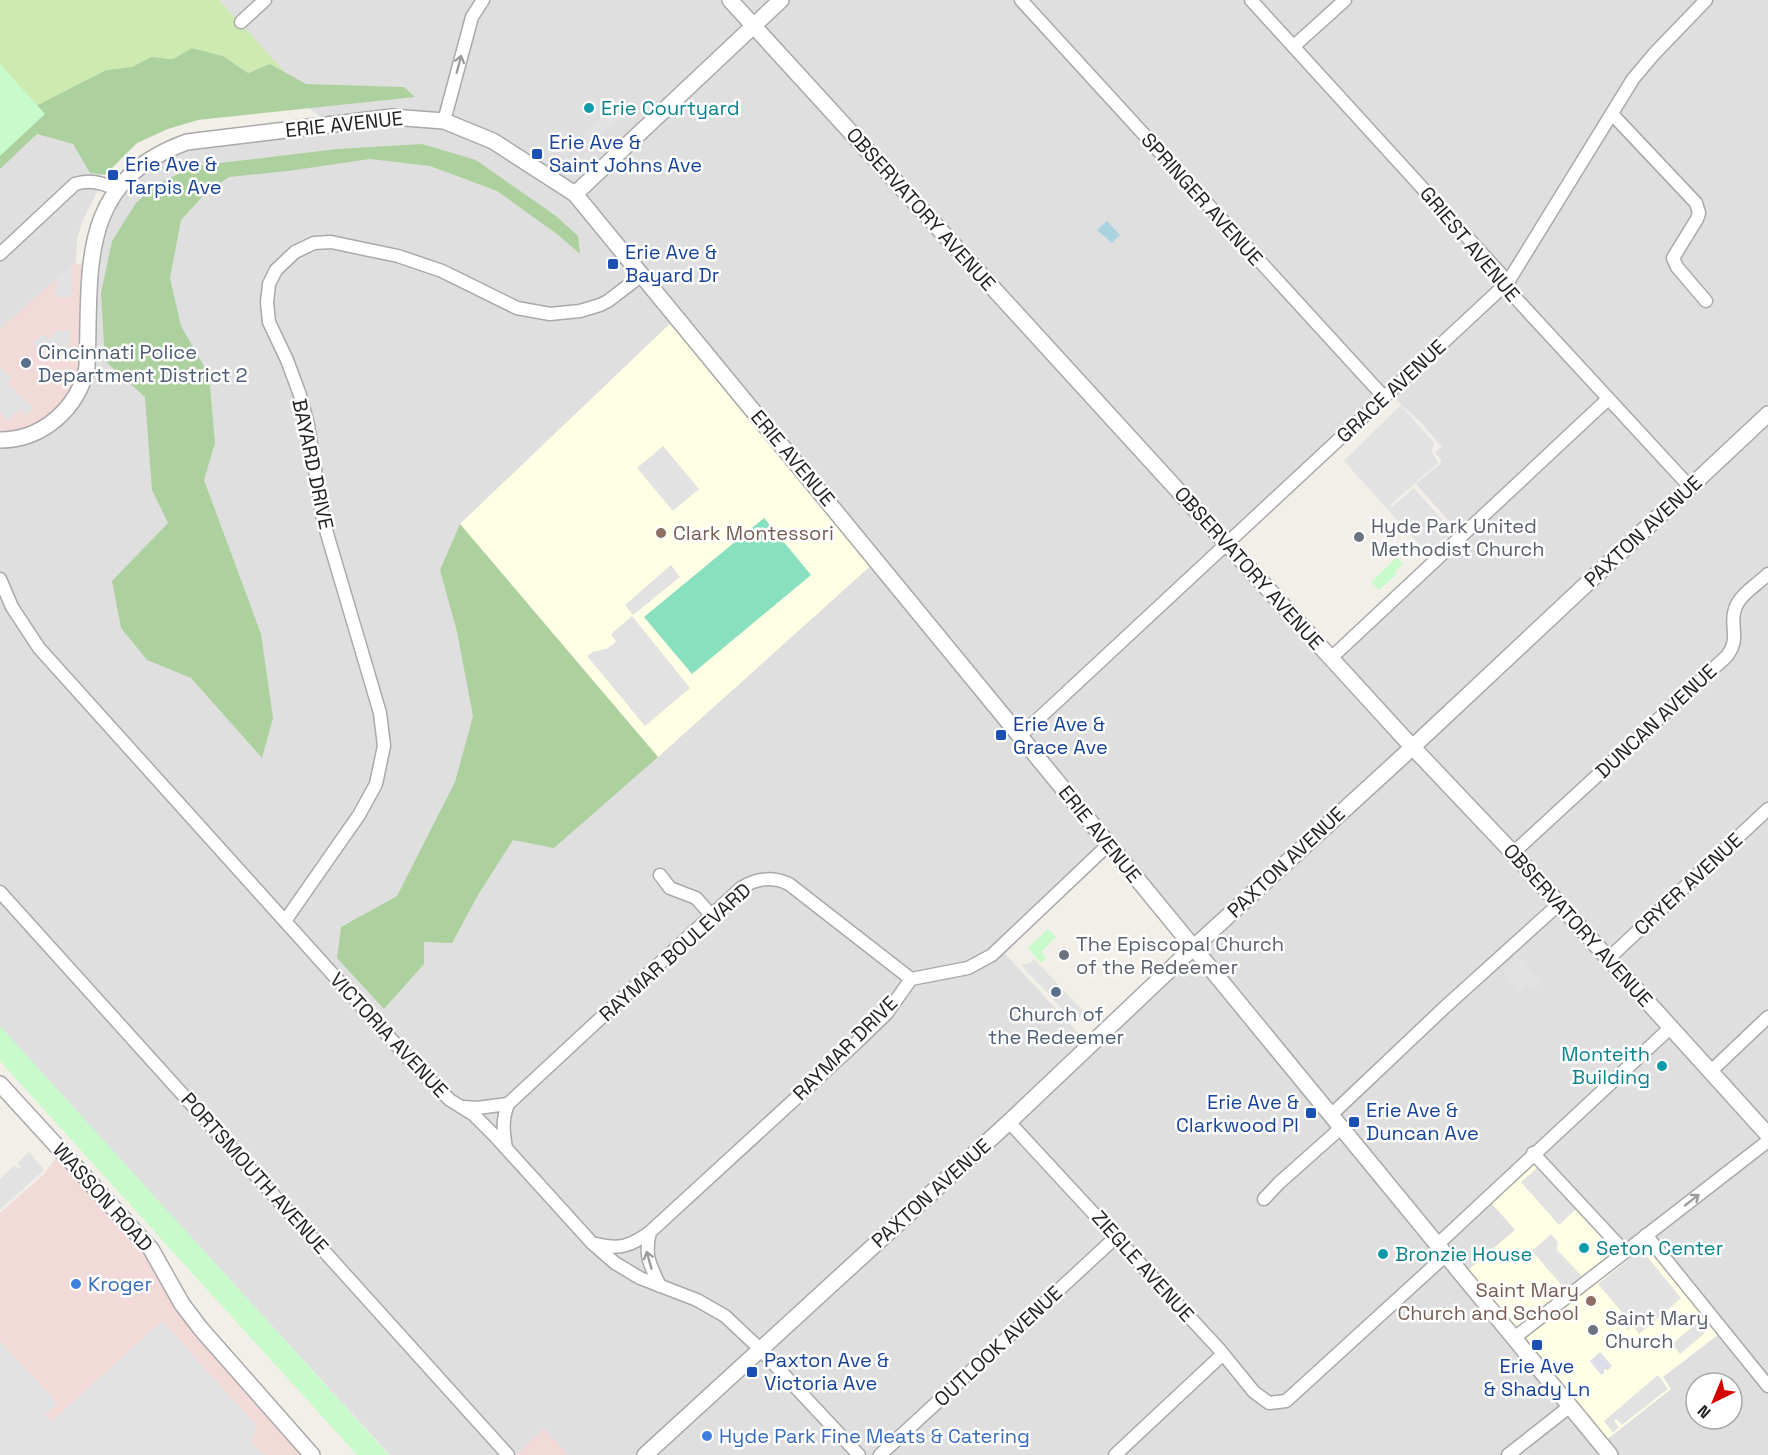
<svg xmlns="http://www.w3.org/2000/svg" width="1768" height="1455" font-family="'Space Grotesk',sans-serif">
	<style>
		.residential { fill: #e0dfdf; fill-rule: evenodd }
		.commercial { fill: #f2dad9 }
		.education { fill: #ffffe5 }
		.grass { fill: #cdebb0 }
		.forest { fill: #add19e }
		.park { fill: #c8facc }
		.pitch { fill: #88e0be }
		.parking { fill: #e2e2e2 }
		.plaza { fill: #dddde8 }
		.water { fill: #aad3df }
		.lines { fill: none; stroke-linecap: round; stroke-linejoin: round }
		.minor-casing { stroke: #a9a9a9; stroke-width: 15 }
		.tertiary-casing { stroke: #a9a9a9; stroke-width: 18 }
		.minor { stroke: #fff; stroke-width: 12 }
		.tertiary { stroke: #fff; stroke-width: 15 }
		.oneway { stroke: #9c9c9c }
		.culture-dot { fill: #0f9aa8; stroke: #fff; stroke-width: 2 }
		.transit-dot { fill: #1a4fb4; stroke: #fff; stroke-width: 2 }
		.service-dot { fill: #5c6f8a; stroke: #fff; stroke-width: 2 }
		.education-dot { fill: #8d6e63; stroke: #fff; stroke-width: 2 }
		.worship-dot { fill: #6b7280; stroke: #fff; stroke-width: 2 }
		.shop-dot { fill: #3f7fe0; stroke: #fff; stroke-width: 2 }
		.labels { text-anchor: middle; stroke-width: 5; stroke-linejoin: round; paint-order: stroke }
		.culture-label { font-size: 20px; fill: #0d838f; stroke: #fff; text-anchor: start }
		.street-label { font-size: 20px; fill: #222; stroke: #fff }
		.transit-label { font-size: 20px; fill: #164399; stroke: #fff; text-anchor: start }
		.service-label { font-size: 20px; fill: #4e5e75; stroke: #fff; text-anchor: start }
		.worship-label { font-size: 20px; fill: #5b616d; stroke: #fff; text-anchor: start }
		.education-label { font-size: 20px; fill: #785e54; stroke: #fff; text-anchor: start }
		.shop-label { font-size: 20px; fill: #366cbe; stroke: #fff; text-anchor: start }
	</style>
	<rect width="100%" height="100%" fill="#f2efe9"/>
	<g class="residential">
		<path d="M194,0h1574v1455h-1200l-24,-26 -28,26h-126l-390,-427v-588l91,-170 17,-69 58,-52 166,-25 -63,-43zM1389,393l34,32 19,22 -7,6 6,6v4l-25,21 46,52 -131,122 -104,-115zM460,524l417,36 -219,197zM1108,845l85,103 -105,96 -88,-96zM1515,1230l110,22 38,126 8,12 -208,-115zM1696,1383h36v36h-36z"/>
		<polygon points="45,114 101,176 107,179 98,190 83,220 77,239 76,264 72,264 0,330 0,156"/>
	</g>
	<g class="commercial">
		<polygon points="72,264 92,265 87,367 65,410 0,440 0,330"/>
		<polygon points="61,1151 126,1221 182,1304 312,1455 0,1455 0,1213 43,1175"/>
		<polygon points="544,1429 568,1455 516,1455"/>
	</g>
	<g class="education">
		<polygon points="677,317 877,560 658,757 460,524"/>
		<polygon points="1533,1153 1624,1251 1646,1235 1723,1331 1663,1377 1671,1389 1601,1444 1462,1275 1515,1230 1486,1197"/>
	</g>
	<polygon class="grass" points="0,0 219,0 285,72 270,64 248,73 223,56 192,48 173,59 151,57 132,67 106,70 26,111 0,117"/>
	<g class="forest">
		<polygon points="192,48 223,56 248,73 270,64 306,84 404,87 415,97 198,120 168,129 137,143 105,175 90,173 73,144 37,134 0,169 0,117 26,111 106,70 132,67 151,57 173,59"/>
		<polygon points="422,144 476,160 556,216 578,236 580,254 557,234 497,191 430,166 370,159 288,171 229,177 205,194 181,220 170,278 181,326 209,375 215,443 204,480 261,634 273,718 262,758 191,678 147,660 121,628 112,581 168,523 152,490 145,397 105,361 101,293 112,241 136,203 155,185 195,166 337,149"/>
		<polygon points="460,524 658,757 554,848 513,840 478,895 452,943 424,942 424,964 384,1009 337,958 341,927 397,896 455,782 473,716 457,632 440,570"/>
	</g>
	<g class="park">
		<polygon points="0,64 45,114 0,156"/>
		<polygon points="1397,557 1403,564 1395,572 1397,574 1379,590 1371,582"/>
		<polygon points="1048,929 1056,937 1041,952 1046,958 1041,963 1028,948"/>
		<polygon points="0,1026 389,1455 357,1455 0,1061"/>
	</g>
	<polygon class="pitch" points="764,518 811,575 692,674 644,617"/>
	<g class="parking">
		<polygon points="615,104 626,114 579,154 571,146"/>
		<polygon points="72,264 72,297 56,297 57,278"/>
		<polygon points="54,331 70,331 68,357 47,355 33,343 41,335 53,339"/>
		<polygon points="0,367 12,379 7,384 35,408 25,416 20,409 8,421 0,412"/>
		<polygon points="1401,405 1434,443 1432,451 1438,463 1390,505 1392,507 1414,488 1453,532 1428,554 1344,461"/>
		<polygon points="663,446 699,489 673,511 637,468"/>
		<polygon points="671,565 680,577 633,615 625,605"/>
		<polygon points="632,616 690,688 645,726 587,656 593,652 606,649 616,642 611,634"/>
		<polygon points="1034,959 1084,1012 1079,1017 1070,1017 1021,965 1030,963"/>
		<polygon points="1514,959 1522,959 1542,983 1535,989 1528,983 1520,990 1502,971"/>
		<polygon points="29,1152 44,1170 0,1210 0,1179 15,1165 18,1169 21,1167 17,1163"/>
		<polygon points="1537,1168 1576,1209 1559,1225 1521,1182"/>
		<polygon points="1551,1234 1558,1242 1557,1250 1582,1276 1565,1289 1532,1251"/>
		<polygon points="1641,1249 1681,1298 1639,1334 1633,1326 1628,1330 1618,1316 1622,1312 1598,1284"/>
		<polygon points="162,1321 257,1426 251,1443 265,1455 0,1455 0,1341 58,1404 45,1415 51,1422"/>
		<polygon points="1697,1323 1705,1333 1680,1354 1672,1344"/>
		<polygon points="1658,1375 1668,1389 1622,1425 1616,1419 1614,1421 1619,1427 1613,1433 1604,1421"/>
	</g>
	<polygon class="plaza" points="1600,1352 1612,1366 1608,1370 1604,1369 1604,1373 1601,1375 1590,1361"/>
	<polygon class="water" points="1107,221 1120,235 1112,243 1097,230"/>
	<g class="lines">
		<defs>
			<g id="minor">
				<polyline points="1021,0 1384,397"/>
				<polyline points="1251,0 1508,282 1511,293 1690,487"/>
				<polyline points="241,22 265,0"/>
				<polyline points="1294,46 1345,0"/>
				<polyline points="1612,114 1696,203 1699,213 1697,219 1673,258 1677,267 1706,301"/>
				<polyline points="444,121 472,17 483,0"/>
				<path d="M0,254l75,-70c14,-5 29,-1 42,6"/>
				<polyline points="0,579 12,607 39,648 418,1069 450,1100 474,1115 494,1135 592,1243 615,1263 640,1278 697,1300 725,1316 760,1349 859,1455"/>
				<polyline points="1331,658 1608,399"/>
				<polyline points="1021,735 1508,282 1633,79 1654,54 1706,0"/>
				<path d="M1513,853l214,-197c14,-19 2,-29 8,-47 4,-14 23,-25 33,-35"/>
				<polyline points="660,875 670,888 696,898 712,916"/>
				<polyline points="0,892 508,1455"/>
				<polyline points="285,921 359,815 376,784 384,746 380,713 323,520 308,425 300,395 287,360 269,322 267,302 269,284 276,270 295,252 314,243 331,242 398,256 442,271 517,308 550,314 580,311 600,305 608,301 642,275"/>
				<polyline points="1608,959 1768,809"/>
				<polyline points="1710,1072 1768,1017"/>
				<polyline points="464,1107 477,1108 508,1104"/>
				<polyline points="1331,1115 1445,1007 1559,904"/>
				<polyline points="1009,1122 1219,1349 1254,1392 1269,1403 1286,1401 1446,1255"/>
				<path d="M506,1148c-3,-17 -4,-28 2,-44l233,-216c16,-10 31,-12 48,-4l122,95"/>
				<polyline points="1533,1153 1625,1252"/>
				<polyline points="1264,1199 1279,1183 1342,1127"/>
				<path d="M650,1232c-6,24 0,33 10,54"/>
				<polyline points="1646,1235 1768,1386"/>
				<path d="M596,1244c23,6 35,2 54,-12l205,-188 32,-31 24,-34 57,-11 24,-13 116,-110"/>
				<polyline points="1438,1244 1670,1028"/>
				<polyline points="1514,1338 1768,1141"/>
				<polyline points="880,1455 1116,1237"/>
				<polyline points="1115,1455 1223,1354"/>
				<polyline points="1508,1455 1569,1407"/>
			</g>
			<g id="tertiary">
				<polyline points="730,0 1404,738 1513,853 1768,1135"/>
				<polyline points="575,194 781,0"/>
				<path d="M0,440c43,0 78,-32 87,-73 4,-98 -11,-185 100,-225l205,-25 52,4 49,20 82,53 1035,1261"/>
				<polyline points="0,1084 151,1249 182,1304 201,1329 312,1455"/>
				<polyline points="645,1455 1009,1122 1181,959 1403,756 1768,414"/>
			</g>
		</defs>
		<use href="#minor" class="minor-casing"/>
		<use href="#tertiary" class="tertiary-casing"/>
		<use href="#minor" class="minor"/>
		<use href="#tertiary" class="tertiary"/>
	</g>
	<defs><path id="oneway-shaft" d="M-6 0H5M1.5-3L5.5 0L1.5 3" fill="none" stroke-width="1.6" stroke-linecap="round" stroke-linejoin="round" transform="scale(1.5)"/></defs>
	<g class="oneway">
		<use href="#oneway-shaft" transform="translate(459 64) rotate(-75)"/>
		<use href="#oneway-shaft" transform="translate(1692 1200) rotate(-38)"/>
		<use href="#oneway-shaft" transform="translate(649 1260) rotate(-106)"/>
	</g>
	<g class="culture-dot">
		<circle cx="589" cy="108" r="6"/>
		<circle cx="1662" cy="1066" r="6"/>
		<circle cx="1584" cy="1248" r="6"/>
		<circle cx="1383" cy="1254" r="6"/>
	</g>
	<g class="transit-dot">
		<rect x="531" y="148" width="12" height="12" rx="3"/>
		<rect x="107" y="169" width="12" height="12" rx="3"/>
		<rect x="607" y="258" width="12" height="12" rx="3"/>
		<rect x="995" y="729" width="12" height="12" rx="3"/>
		<rect x="1305" y="1107" width="12" height="12" rx="3"/>
		<rect x="1348" y="1116" width="12" height="12" rx="3"/>
		<rect x="1531" y="1339" width="12" height="12" rx="3"/>
		<rect x="746" y="1366" width="12" height="12" rx="3"/>
	</g>
	<g class="service-dot">
		<circle cx="26" cy="363" r="6"/>
		<circle cx="1056" cy="992" r="6"/>
	</g>
	<g class="education-dot">
		<circle cx="661" cy="533" r="6"/>
		<circle cx="1591" cy="1301" r="6"/>
	</g>
	<g class="worship-dot">
		<circle cx="1359" cy="537" r="6"/>
		<circle cx="1064" cy="955" r="6"/>
		<circle cx="1593" cy="1330" r="6"/>
	</g>
	<g class="shop-dot">
		<circle cx="76" cy="1284" r="6"/>
		<circle cx="707" cy="1436" r="6"/>
	</g>
	<g class="labels">
		<g class="culture-label">
			<text x="601" y="115">Erie Courtyard</text>
			<text x="1650" y="1061" text-anchor="end">Monteith<tspan x="1650" dy="23">Building</tspan></text>
			<text x="1596" y="1255">Seton Center</text>
			<text x="1395" y="1261">Bronzie House</text>
		</g>
		<g class="street-label">
			<text transform="translate(344 124) rotate(-6)" y="7">ERIE AVENUE</text>
			<text transform="translate(1202 199) rotate(48)" y="7">SPRINGER AVENUE</text>
			<text transform="translate(921 209) rotate(48)" y="7">OBSERVATORY AVENUE</text>
			<text transform="translate(1470 244) rotate(50)" y="7">GRIEST AVENUE</text>
			<text transform="translate(1391 391) rotate(-43)" y="7">GRACE AVENUE</text>
			<text transform="translate(793 458) rotate(50)" y="7">ERIE AVENUE</text>
			<text transform="translate(313 464) rotate(78)" y="7">BAYARD DRIVE</text>
			<text transform="translate(1643 531) rotate(-43)" y="7">PAXTON AVENUE</text>
			<text transform="translate(1249 568) rotate(48)" y="7">OBSERVATORY AVENUE</text>
			<text transform="translate(1656 721) rotate(-43)" y="7">DUNCAN AVENUE</text>
			<text transform="translate(1100 834) rotate(51)" y="7">ERIE AVENUE</text>
			<text transform="translate(1286 862) rotate(-43)" y="7">PAXTON AVENUE</text>
			<text transform="translate(1688 884) rotate(-43)" y="7">CRYER AVENUE</text>
			<text transform="translate(1578 925) rotate(48)" y="7">OBSERVATORY AVENUE</text>
			<text transform="translate(675 952) rotate(-42)" y="7">RAYMAR BOULEVARD</text>
			<text transform="translate(389 1035) rotate(47)" y="7">VICTORIA AVENUE</text>
			<text transform="translate(845 1048) rotate(-45)" y="7">RAYMAR DRIVE</text>
			<text transform="translate(255 1173) rotate(48)" y="7">PORTSMOUTH AVENUE</text>
			<text transform="translate(931 1193) rotate(-42)" y="7">PAXTON AVENUE</text>
			<text transform="translate(103 1197) rotate(48)" y="7">WASSON ROAD</text>
			<text transform="translate(1143 1266) rotate(48)" y="7">ZIEGLE AVENUE</text>
			<text transform="translate(998 1346) rotate(-43)" y="7">OUTLOOK AVENUE</text>
		</g>
		<g class="transit-label">
			<text x="549" y="149">Erie Ave &amp;<tspan x="549" dy="23">Saint Johns Ave</tspan></text>
			<text x="125" y="171">Erie Ave &amp;<tspan x="125" dy="23">Tarpis Ave</tspan></text>
			<text x="625" y="259">Erie Ave &amp;<tspan x="625" dy="23">Bayard Dr</tspan></text>
			<text x="1013" y="731">Erie Ave &amp;<tspan x="1013" dy="23">Grace Ave</tspan></text>
			<text x="1299" y="1109" text-anchor="end">Erie Ave &amp;<tspan x="1299" dy="23">Clarkwood Pl</tspan></text>
			<text x="1366" y="1117">Erie Ave &amp;<tspan x="1366" dy="23">Duncan Ave</tspan></text>
			<text x="764" y="1367">Paxton Ave &amp;<tspan x="764" dy="23">Victoria Ave</tspan></text>
			<text x="1537" y="1373" text-anchor="middle">Erie Ave<tspan x="1537" dy="23">&amp; Shady Ln</tspan></text>
		</g>
		<g class="service-label">
			<text x="38" y="359">Cincinnati Police<tspan x="38" dy="23">Department District 2</tspan></text>
			<text x="1056" y="1021" text-anchor="middle">Church of<tspan x="1056" dy="23">the Redeemer</tspan></text>
		</g>
		<g class="worship-label">
			<text x="1371" y="533">Hyde Park United<tspan x="1371" dy="23">Methodist Church</tspan></text>
			<text x="1076" y="951">The Episcopal Church<tspan x="1076" dy="23">of the Redeemer</tspan></text>
			<text x="1605" y="1325">Saint Mary<tspan x="1605" dy="23">Church</tspan></text>
		</g>
		<g class="education-label">
			<text x="673" y="540">Clark Montessori</text>
			<text x="1579" y="1297" text-anchor="end">Saint Mary<tspan x="1579" dy="23">Church and School</tspan></text>
		</g>
		<g class="shop-label">
			<text x="88" y="1291">Kroger</text>
			<text x="719" y="1443">Hyde Park Fine Meats &amp; Catering</text>
		</g>
	</g>
	<g transform="translate(1714 1401) rotate(223)"><circle r="28" fill="#ffffff" stroke="#a7a7a7" stroke-width="1.5"/>
	<path d="M0-4.5L10 22L0 15L-10 22Z" fill="#d40000"/>
	<text y="-9" font-size="16" font-weight="bold" text-anchor="middle" fill="#222222">N</text>
	</g>
</svg>
